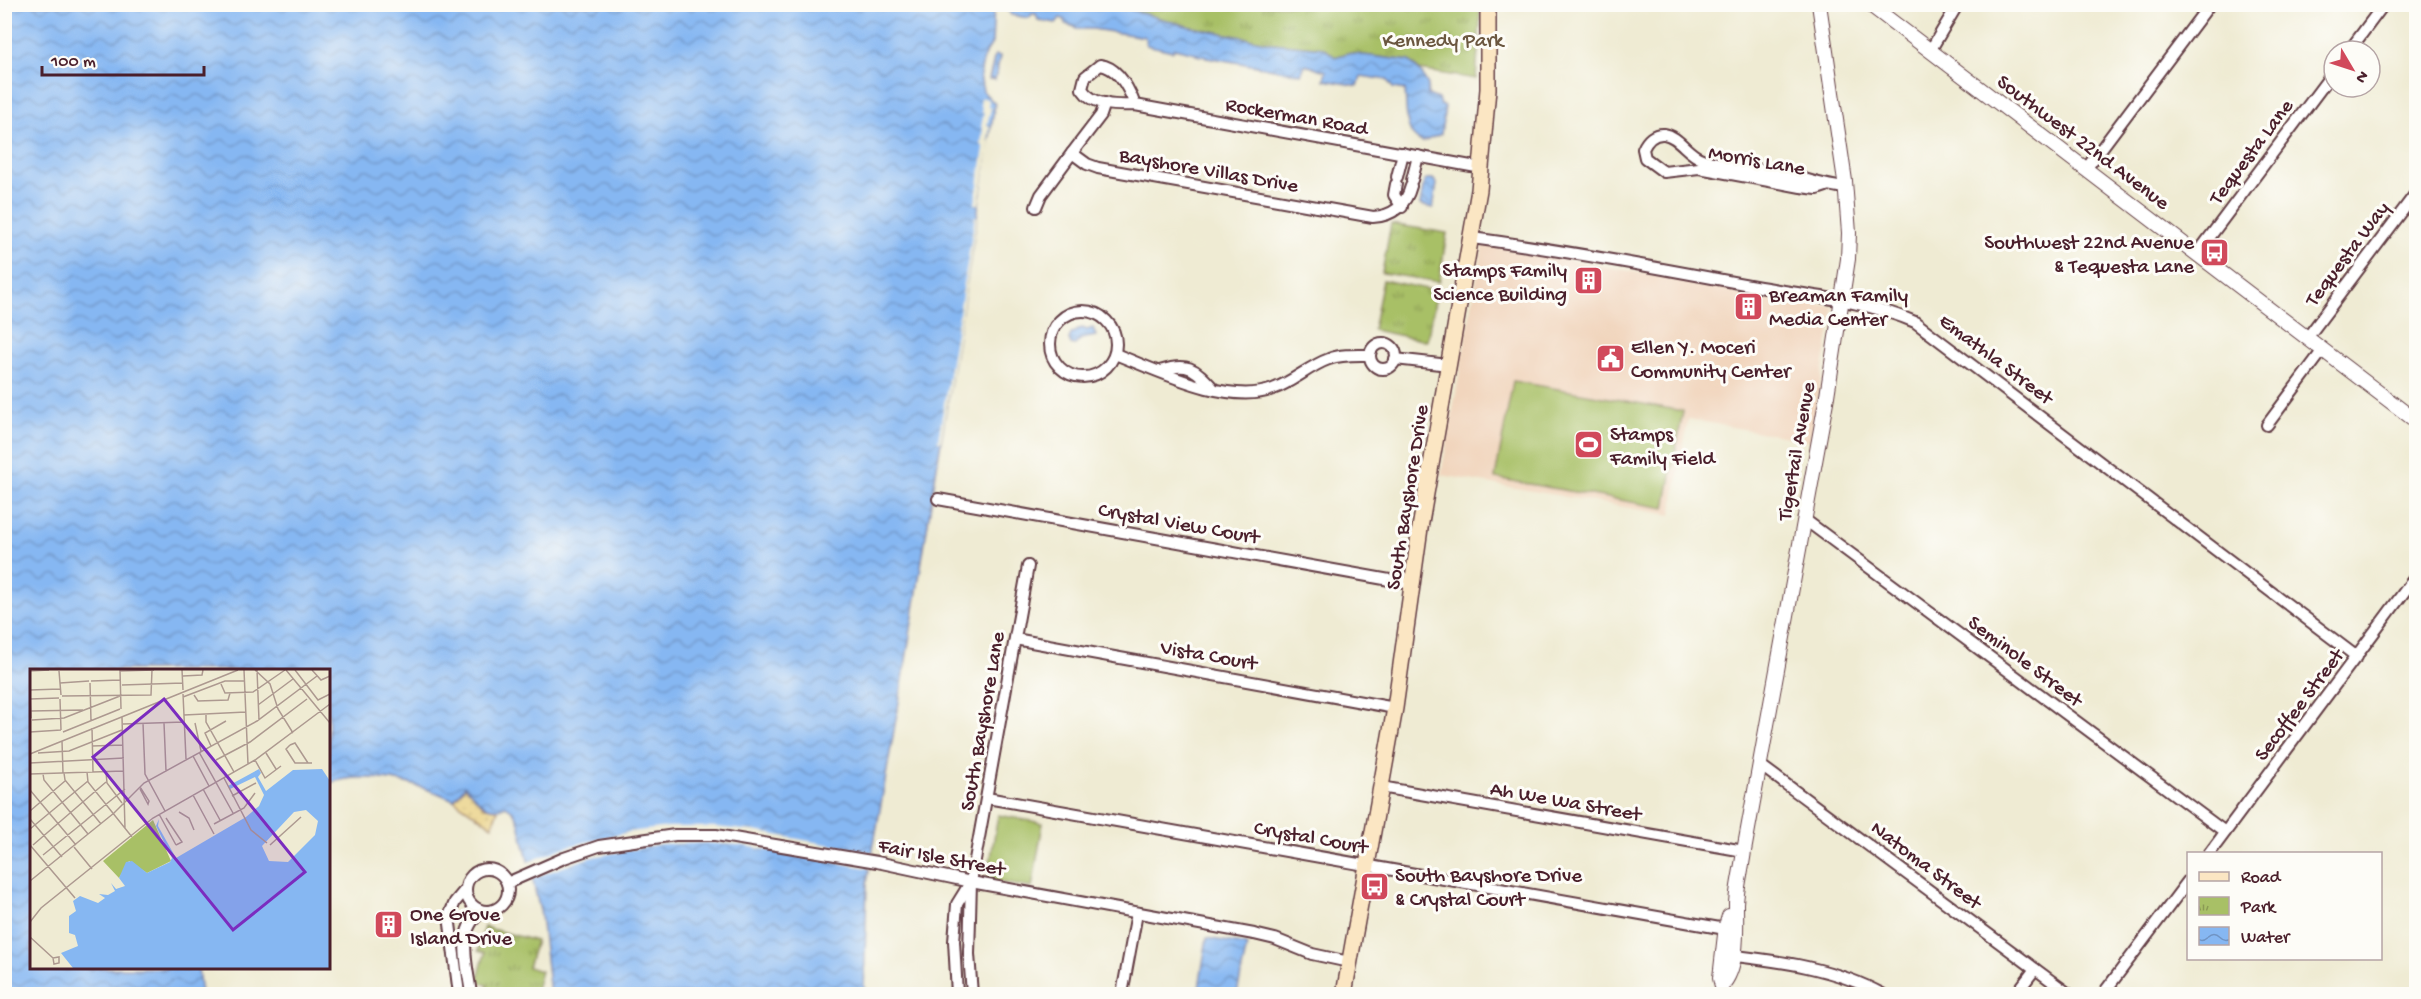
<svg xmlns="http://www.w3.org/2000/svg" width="2421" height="999" font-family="'Gochi Hand',sans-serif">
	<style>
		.built { fill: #f1d5bd }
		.grass { fill: #a8c066; stroke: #797048; stroke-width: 1.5 }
		.sand { fill: url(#sand-dots); stroke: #9c7c64; stroke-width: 1.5 }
		.park { fill: url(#park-tufts); stroke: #797048; stroke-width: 1.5 }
		.water { fill: url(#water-waves); stroke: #686b8e; stroke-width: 1.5 }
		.pier { fill: #efebd3 }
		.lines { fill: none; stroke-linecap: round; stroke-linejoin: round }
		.minor-casing { stroke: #633e44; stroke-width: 14 }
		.tertiary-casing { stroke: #633e44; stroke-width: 16 }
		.secondary-casing { stroke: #633e44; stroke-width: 18 }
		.minor { stroke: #fff; stroke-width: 10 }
		.tertiary { stroke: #fff; stroke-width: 14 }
		.secondary { stroke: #fbe6c3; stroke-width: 15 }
		.labels { text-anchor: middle; stroke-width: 6; stroke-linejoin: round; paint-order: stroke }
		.park-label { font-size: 21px; fill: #6b5740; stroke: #fdfcf7 }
		.street-label { font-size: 21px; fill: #4a1f2b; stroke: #fdfcf7 }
		.poi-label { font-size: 21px; fill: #4a1f2b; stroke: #fdfcf7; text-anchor: start }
		.inset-road { fill: none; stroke: #ad9990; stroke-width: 1.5 }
		.view { fill: #7b2cbf; fill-opacity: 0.15; stroke: #7b2cbf; stroke-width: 3 }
		.inset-edge { fill: none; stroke: #4a1f2b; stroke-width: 3 }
	</style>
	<defs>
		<pattern id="sand-dots" width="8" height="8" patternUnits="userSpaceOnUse" patternTransform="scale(1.5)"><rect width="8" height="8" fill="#eeda9e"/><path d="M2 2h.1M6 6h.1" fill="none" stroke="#cebb88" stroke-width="1.8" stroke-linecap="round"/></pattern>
		<pattern id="park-tufts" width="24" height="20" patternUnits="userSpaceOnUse" patternTransform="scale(1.5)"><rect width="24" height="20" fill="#a8c066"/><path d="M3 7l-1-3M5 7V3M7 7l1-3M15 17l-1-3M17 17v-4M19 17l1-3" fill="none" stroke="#8b9b54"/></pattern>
		<pattern id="water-waves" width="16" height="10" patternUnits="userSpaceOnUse" patternTransform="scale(1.5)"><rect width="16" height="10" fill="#86b7f2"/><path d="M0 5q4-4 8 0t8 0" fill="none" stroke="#7094c4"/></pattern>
	</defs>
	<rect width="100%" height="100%" fill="#fdfcf7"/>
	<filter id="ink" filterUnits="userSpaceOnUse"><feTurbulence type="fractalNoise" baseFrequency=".0167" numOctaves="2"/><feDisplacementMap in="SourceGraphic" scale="12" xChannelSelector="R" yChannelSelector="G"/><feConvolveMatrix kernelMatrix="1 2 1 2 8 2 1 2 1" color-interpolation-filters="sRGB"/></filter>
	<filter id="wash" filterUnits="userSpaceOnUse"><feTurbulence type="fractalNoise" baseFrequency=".008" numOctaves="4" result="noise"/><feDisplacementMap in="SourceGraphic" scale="24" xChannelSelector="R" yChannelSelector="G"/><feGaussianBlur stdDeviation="1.35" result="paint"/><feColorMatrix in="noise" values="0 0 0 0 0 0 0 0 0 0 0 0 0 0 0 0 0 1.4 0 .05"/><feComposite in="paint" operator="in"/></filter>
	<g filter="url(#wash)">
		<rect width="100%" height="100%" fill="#efebd3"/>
		<polygon class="built" points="1483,245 1834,307 1810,441 1688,419 1671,515 1441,475"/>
		<g class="grass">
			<polygon points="1513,381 1683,411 1665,508 1495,478"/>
			<polygon points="998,815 1043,823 1032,888 987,880"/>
		</g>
		<polygon class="sand" points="465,786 485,807 498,809 492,826 454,800"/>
		<g class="park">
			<polygon points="1114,5 1480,5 1480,22 1476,79 1419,70 1410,61 1348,53 1335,57 1324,48 1271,43 1187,26"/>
			<polygon points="1391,224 1447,233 1439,282 1382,273"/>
			<polygon points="1383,280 1437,291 1427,341 1373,330"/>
			<polygon points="484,927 536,941 528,967 541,971 535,994 485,994 488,985 477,982 485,953 478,951"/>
		</g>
		<g class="water">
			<path d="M5,5h1109l73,21 84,17 53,5 11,9 13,-4 62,8 12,13 6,11v10l10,4 2,6 5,1 -4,28 -18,8c-20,-5 -16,-35 -18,-52l-12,-2 -6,-8 -26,-4 -3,10 -34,-6 2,-9 -21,-6 -4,9 -105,-19v-2l-22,-5 -1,3 -27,-6 -1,-8 -52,-8h-17l-1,-2 -10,-3 -1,-5 -4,-1 -4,5 -18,-3 -2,-6h-4l-3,4 -18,-3 -4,-7h-13l-2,35 -8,13 -4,19 3,16 12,13 -93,581 -35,198 -3,111h-314l-9,-79 -23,-96 -5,-8 -7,-5c-19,9 -29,-7 -41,-20l-11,14c-37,-17 -85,-30 -125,-17l-1,-113h-296v298h166l3,26h-196z"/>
			<polygon points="995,55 1000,56 995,80 989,79"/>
			<polygon points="1428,179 1433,179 1437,184 1433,208 1420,205 1424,182"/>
			<polygon points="1082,328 1087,330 1093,328 1096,336 1081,339 1075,345 1071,344 1069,339 1072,333"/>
			<polygon points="1207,938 1247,945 1237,994 1198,994"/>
		</g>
		<g class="pier">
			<polygon points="981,97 989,100 988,107 991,108 987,125 990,126 988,140 990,141 979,204 975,204 984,148 981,144 983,128 981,127 984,113 981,113 982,107 980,106"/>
			<polygon points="975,216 977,217 960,325 941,441 938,441"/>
			<polygon points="669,827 715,827 754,831 875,853 872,869 740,845 705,843 660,844 588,858 530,879 526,863 565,847 629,832"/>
		</g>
	</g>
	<g filter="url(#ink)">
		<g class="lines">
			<defs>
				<g id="minor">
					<polyline points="1930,51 1958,4"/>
					<polyline points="2349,51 2384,4"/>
					<path d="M1105,103l-4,12 -29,38 15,11 11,4 275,49c20,-1 33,-12 38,-31"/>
					<path d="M1135,105c-6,-16 -17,-38 -35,-40l-15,12 -3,12c11,17 35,17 53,16l347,63"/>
					<polyline points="2086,169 2210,4"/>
					<polyline points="1397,177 1403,153"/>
					<polyline points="1412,180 1418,156"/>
					<polyline points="1396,184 1394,195 1402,207"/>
					<path d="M1826,186l-9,3 -16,-2 -102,-19 -35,4 -19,-14 -2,-9c4,-9 11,-16 21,-15 15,2 23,20 38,25 24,8 52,9 77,14 22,4 44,13 67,15"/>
					<polyline points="1036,207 1041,195 1072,153"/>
					<path d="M1472,238c96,13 192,31 288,49 51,9 107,14 155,35l442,335"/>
					<polyline points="2197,254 2334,71"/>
					<circle cx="1083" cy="344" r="33"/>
					<polyline points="2307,338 2416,193"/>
					<circle cx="1383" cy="356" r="13"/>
					<path d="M1115,354c42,16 112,52 158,35 20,-7 36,-23 56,-30 12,-5 28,-4 41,-4"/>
					<polyline points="1395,359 1449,365"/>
					<path d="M1160,371c27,-9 34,-4 53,17"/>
					<polyline points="2267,425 2323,350"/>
					<polyline points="938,499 1412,584"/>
					<polyline points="1804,519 2225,832"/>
					<polyline points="1015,639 1395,708"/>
					<polyline points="1760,765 2069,994"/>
					<polyline points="1381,787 1744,851"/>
					<polyline points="987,798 1731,930"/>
					<polyline points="2209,854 2416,576"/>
					<circle cx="487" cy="890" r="21"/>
					<polyline points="507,883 564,858 599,846 675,835 716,835 877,862 971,882 1254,934 1275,939 1312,954 1349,962"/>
					<path d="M1727,955c53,6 108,13 155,39"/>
					<polyline points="459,994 449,916 455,902 465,890"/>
					<path d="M471,994c-3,-27 -17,-67 13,-83"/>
					<polyline points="957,994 954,941 957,904 970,883"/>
					<polyline points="972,994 969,954 971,882 1028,566"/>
					<polyline points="1122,994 1137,913"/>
					<polyline points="2016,994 2035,969"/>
					<polyline points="2103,994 2188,881"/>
				</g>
				<g id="tertiary">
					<polyline points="1869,4 2416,421"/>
					<path d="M1722,985c17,-18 14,-58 14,-82 1,-17 6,-35 8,-52l83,-455 21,-137 1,-26 -4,-52 -26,-177"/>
					<polyline points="1722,986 1720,978 1726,926 1729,916"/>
				</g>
				<polyline id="secondary" points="1344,994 1395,708 1420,528 1479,190 1488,89 1488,4"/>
			</defs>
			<use href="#minor" class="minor-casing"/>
			<use href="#tertiary" class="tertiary-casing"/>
			<use href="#secondary" class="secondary-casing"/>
			<use href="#minor" class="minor"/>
			<use href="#tertiary" class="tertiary"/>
			<use href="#secondary" class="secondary"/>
		</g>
	</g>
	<defs>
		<symbol id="bus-square" viewBox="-11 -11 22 22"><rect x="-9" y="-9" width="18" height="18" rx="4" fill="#d1495b" stroke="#fdfcf7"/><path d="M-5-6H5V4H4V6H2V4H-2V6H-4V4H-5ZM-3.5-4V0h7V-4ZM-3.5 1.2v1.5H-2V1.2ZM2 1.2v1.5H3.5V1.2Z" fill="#fff"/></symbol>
		<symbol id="building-square" viewBox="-11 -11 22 22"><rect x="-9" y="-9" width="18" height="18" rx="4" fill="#d1495b" stroke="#fdfcf7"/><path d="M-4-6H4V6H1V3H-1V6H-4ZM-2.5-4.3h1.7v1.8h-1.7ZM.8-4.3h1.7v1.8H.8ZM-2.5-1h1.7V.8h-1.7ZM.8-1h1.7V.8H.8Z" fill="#fff"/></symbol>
		<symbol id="civic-square" viewBox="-11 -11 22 22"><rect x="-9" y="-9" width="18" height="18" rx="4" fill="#d1495b" stroke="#fdfcf7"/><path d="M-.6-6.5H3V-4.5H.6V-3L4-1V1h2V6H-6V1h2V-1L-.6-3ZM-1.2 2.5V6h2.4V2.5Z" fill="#fff"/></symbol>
		<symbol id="stadium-square" viewBox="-11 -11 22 22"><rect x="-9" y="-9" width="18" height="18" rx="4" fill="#d1495b" stroke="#fdfcf7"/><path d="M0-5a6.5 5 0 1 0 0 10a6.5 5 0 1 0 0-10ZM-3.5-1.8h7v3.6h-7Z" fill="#fff"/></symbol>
	</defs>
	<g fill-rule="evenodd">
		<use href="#bus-square" x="2198" y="236" width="33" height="33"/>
		<use href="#building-square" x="1572" y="264" width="33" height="33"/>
		<use href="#building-square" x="1732" y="290" width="33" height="33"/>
		<use href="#civic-square" x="1594" y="342" width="33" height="33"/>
		<use href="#stadium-square" x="1572" y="428" width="33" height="33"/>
		<use href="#bus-square" x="1358" y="870" width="33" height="33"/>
		<use href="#building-square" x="372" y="908" width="33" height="33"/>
	</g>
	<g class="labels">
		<g class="park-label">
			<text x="1443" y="46">Kennedy Park</text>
		</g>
		<g class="street-label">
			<text transform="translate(1297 115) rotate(10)" y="7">Rockerman Road</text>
			<text transform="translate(2084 141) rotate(37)" y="7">Southwest 22nd Avenue</text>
			<text transform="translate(2250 151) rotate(-53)" y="7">Tequesta Lane</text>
			<text transform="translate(1757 159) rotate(10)" y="7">Morris Lane</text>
			<text transform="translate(1209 169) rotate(10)" y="7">Bayshore Villas Drive</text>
			<text transform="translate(2346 253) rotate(-53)" y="7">Tequesta Way</text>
			<text transform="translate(1997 358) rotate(37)" y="7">Emathla Street</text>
			<text transform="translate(1795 451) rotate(-80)" y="7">Tigertail Avenue</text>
			<text transform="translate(1406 497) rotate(-81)" y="7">South Bayshore Drive</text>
			<text transform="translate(1179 522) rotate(10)" y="7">Crystal View Court</text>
			<text transform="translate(1209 654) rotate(10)" y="7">Vista Court</text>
			<text transform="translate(2026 660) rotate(37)" y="7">Seminole Street</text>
			<text transform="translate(2298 704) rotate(-53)" y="7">Secoffee Street</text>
			<text transform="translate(981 721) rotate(-80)" y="7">South Bayshore Lane</text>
			<text transform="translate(1566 800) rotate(10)" y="7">Ah We Wa Street</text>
			<text transform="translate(1311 836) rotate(10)" y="7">Crystal Court</text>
			<text transform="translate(942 856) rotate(11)" y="7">Fair Isle Street</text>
			<text transform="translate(1927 864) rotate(37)" y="7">Natoma Street</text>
		</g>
		<g class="poi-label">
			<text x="2194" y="248" text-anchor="end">Southwest 22nd Avenue<tspan x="2194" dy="24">&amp; Tequesta Lane</tspan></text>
			<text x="1567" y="276" text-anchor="end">Stamps Family<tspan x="1567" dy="24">Science Building</tspan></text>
			<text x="1769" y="301">Breaman Family<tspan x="1769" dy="24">Media Center</tspan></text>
			<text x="1631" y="353">Ellen Y. Moceri<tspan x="1631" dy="24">Community Center</tspan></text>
			<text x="1610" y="440">Stamps<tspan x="1610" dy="24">Family Field</tspan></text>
			<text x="1395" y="881">South Bayshore Drive<tspan x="1395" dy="24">&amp; Crystal Court</tspan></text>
			<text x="410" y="920">One Grove<tspan x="410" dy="24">Island Drive</tspan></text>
		</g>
	</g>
	<g transform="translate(30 669)">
		<rect width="300" height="300" fill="#efebd3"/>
		<path d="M123,151l18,41 -24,12 -18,-12 -10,17 -16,-17z" fill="#a8c066"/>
		<path d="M229,100l2,4 -3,4 8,14 27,-21 29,-1 8,12v187h-257l-12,-15 17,-7 -3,-11 -6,-2v-17l7,-5 -3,-10 7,-5 18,7 7,-5 -6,-4 9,1 7,-4 -4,-8 5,6 9,-3 -6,-8 7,-16 6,-1 15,12 23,-11 2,-4 -16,-32 3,-7 -1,7 18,32 70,-41 13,-11 5,-11 -9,-18 -25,12 -2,-3zM276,141l12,11 -3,14 -27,27 -19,-1 -7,-15 32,-34z" fill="#86b7f2" fill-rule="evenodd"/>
		<path class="inset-road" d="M90,1l1,39M152,1l1,20M214,1l4,94M225,1l15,14 8,25 15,24M227,1l2,50M256,1l44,53M265,1l23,30 12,-6M282,1l9,10 9,-4M0,2l19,-1M29,2l2,24M90,2l34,-1M153,7l19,-1 1,-5M61,12l29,-1M30,14l29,-2M60,14l1,38M191,15l4,9 28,-1 32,-22M92,16l61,-2M0,21l30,-1M0,25l1,24M153,25l3,65M164,26l4,6 30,-1 2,-7M32,27l89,-1 1,-25M153,28l42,-16h19M0,30l29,-1M30,30l1,31M228,36l35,-26M1,42l52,-1M176,45v8l28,50M154,46l62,-3M92,48l3,112M2,51l32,-2 56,-22M113,54l2,51 20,37M134,54l2,48M165,54l6,28M93,55l61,-2M62,59l1,44M0,63l31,-2M33,63l57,-23M32,72l1,32M260,76l-4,4 9,14h17M260,76l5,-2 13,20M62,77l31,-1M181,77l-6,-13 21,-12M169,83l34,61M8,84l31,-2 53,-21M236,84l10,16M0,85l208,-84M163,87l16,30M186,91l34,-18 57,-43M225,91l10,18 16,-12M0,94l94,-5M57,103l1,10 44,55M76,103l1,11 15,20M34,104l1,7 36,44M0,105l94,-3M13,105l1,6 44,54M194,109l27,52 16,13M110,118l9,14 -1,3 -8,-15M173,120l17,31M0,121l46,55M163,126l21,39M202,127l24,-13M0,142l35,-30M149,143l10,6 5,12M129,145l17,31M136,149l16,24 -6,3M0,150l32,38M184,155l30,-16 11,-15M0,160l58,-48M0,176l45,53M3,176l73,-63M240,176l31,-28M44,178l18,22M13,186l82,-66M0,212l84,-68 30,-30 113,-62 60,-45M0,253l11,-14 112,-90 102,-58 75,-56M0,268l23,21 6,-1v6l-5,1 -1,-6"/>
		<path class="view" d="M134,30l141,173 -72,58 -140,-173z"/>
		<rect width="300" height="300" class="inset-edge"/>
	</g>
	<rect width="2421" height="999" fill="none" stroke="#fdfcf7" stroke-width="24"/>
	<rect x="2187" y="852" width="195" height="108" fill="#fdfcf7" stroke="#b5a4a5" stroke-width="1.5"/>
	<rect x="2199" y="872" width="30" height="9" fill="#fbe6c3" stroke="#b5a4a5" stroke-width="1.5"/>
	<text x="2241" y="882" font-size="18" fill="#4a1f2b">Road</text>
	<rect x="2199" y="897" width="30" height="18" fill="url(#park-tufts)" stroke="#b5a4a5" stroke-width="1.5"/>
	<text x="2241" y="912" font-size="18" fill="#4a1f2b">Park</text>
	<rect x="2199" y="927" width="30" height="18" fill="url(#water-waves)" stroke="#b5a4a5" stroke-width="1.5"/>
	<text x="2241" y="942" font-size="18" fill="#4a1f2b">Water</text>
	<g transform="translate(2352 69) rotate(129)"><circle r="28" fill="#fdfcf7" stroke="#b5a4a5" stroke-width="1.5"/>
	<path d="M0-4.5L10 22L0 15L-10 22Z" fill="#d1495b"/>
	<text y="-9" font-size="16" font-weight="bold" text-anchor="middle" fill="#4a1f2b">N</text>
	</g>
	<path d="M42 66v9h162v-9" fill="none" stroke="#4a1f2b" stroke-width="3"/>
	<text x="51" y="66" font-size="18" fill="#4a1f2b" stroke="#fdfcf7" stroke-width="4.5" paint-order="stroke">100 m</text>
</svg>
